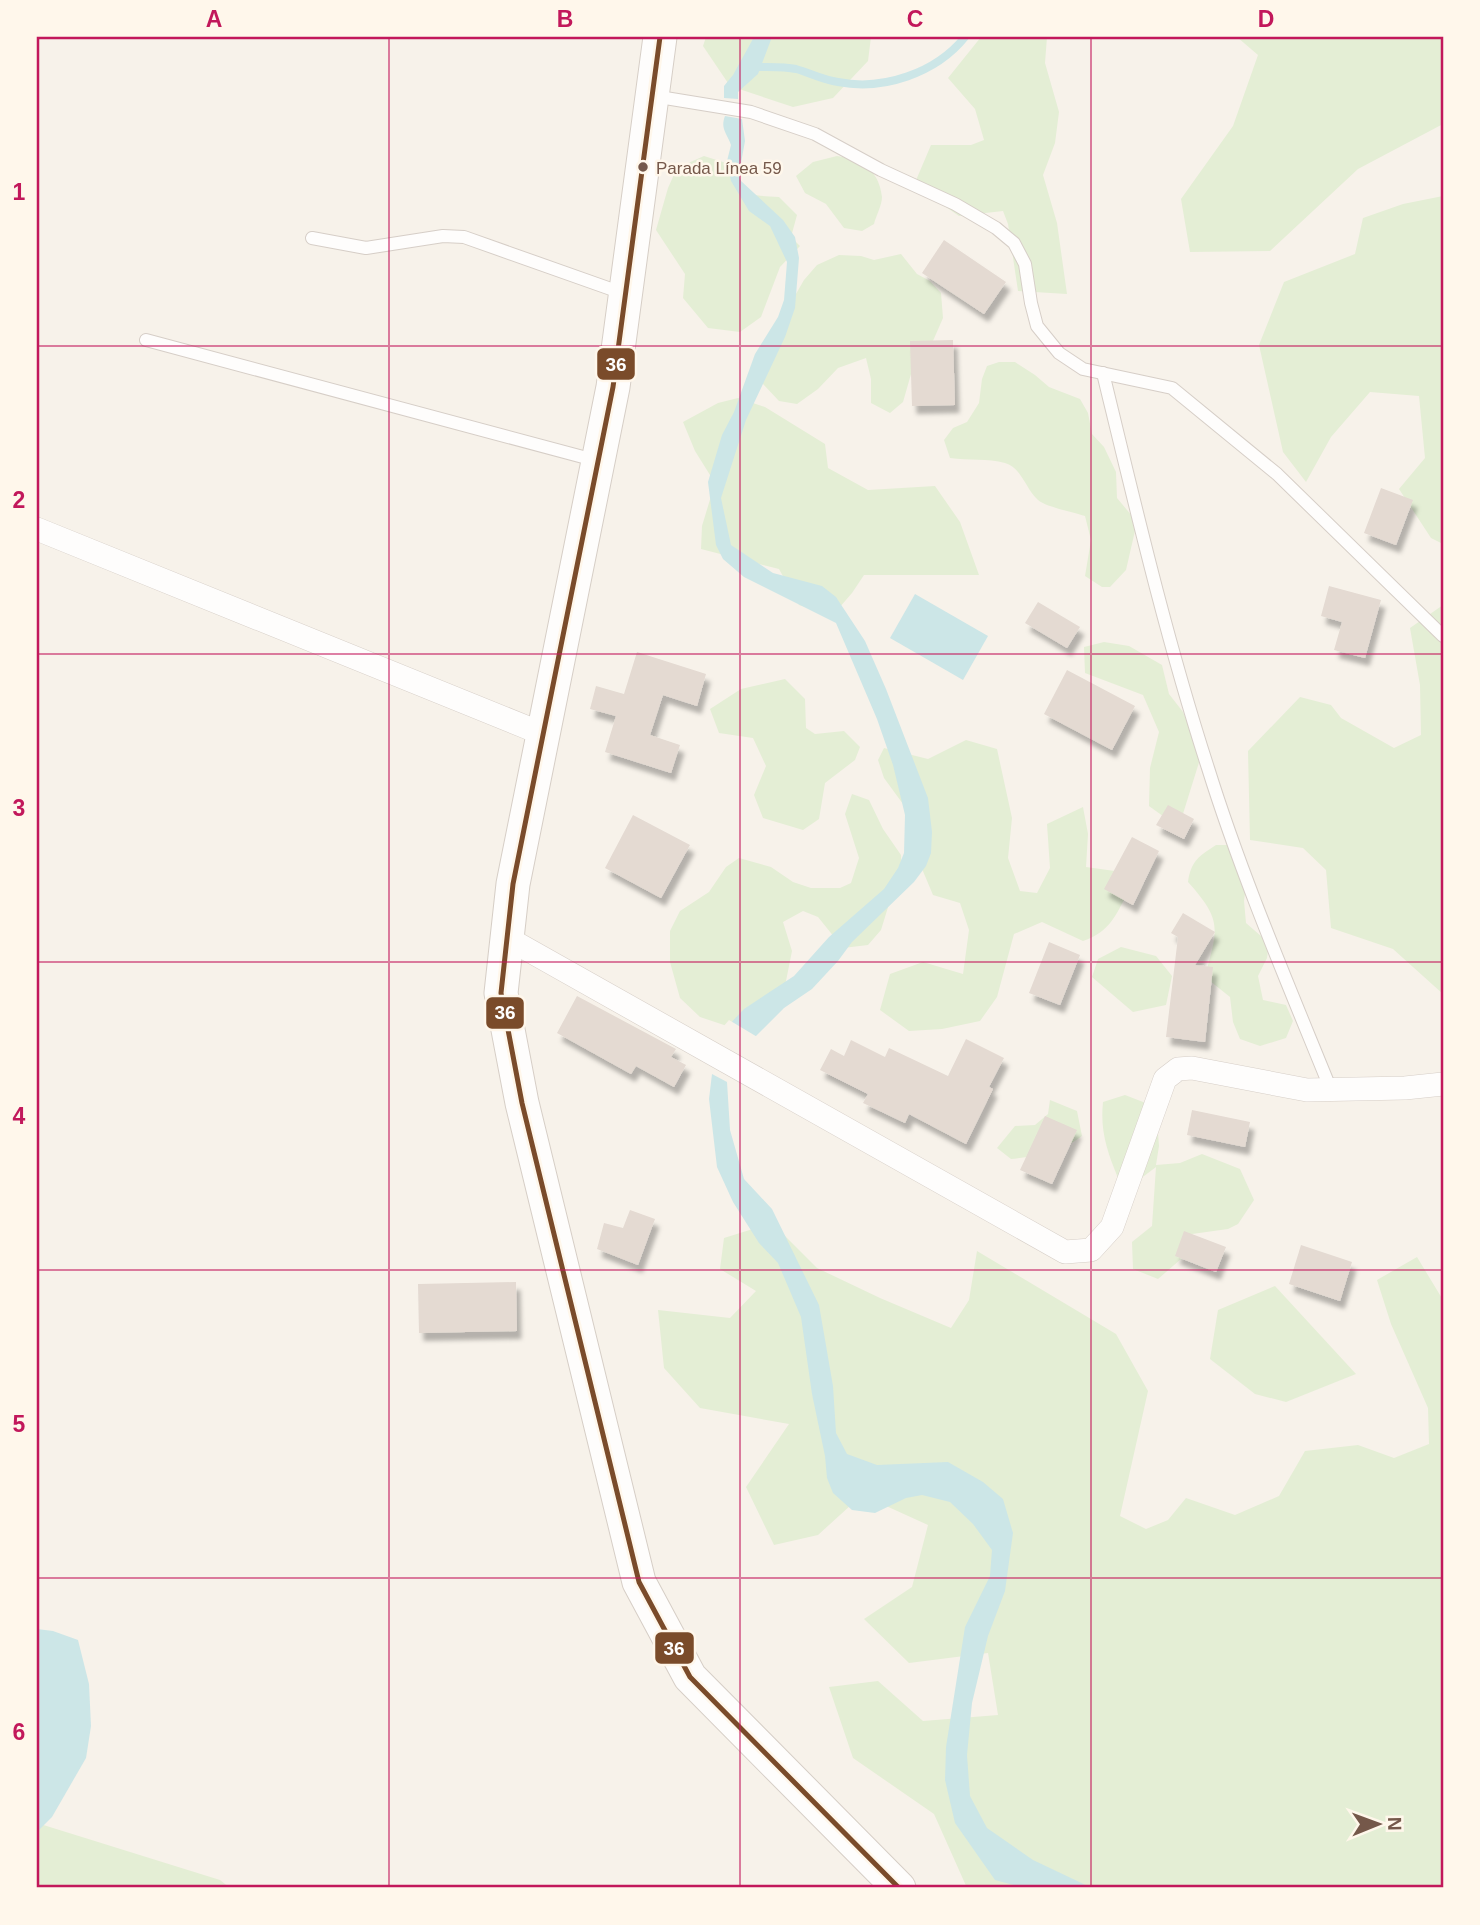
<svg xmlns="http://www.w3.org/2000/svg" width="1480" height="1925" font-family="Helvetica,sans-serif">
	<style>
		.green { fill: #e4eed5 }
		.water { fill: #cce6e7 }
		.pier { fill: #f7f2ea }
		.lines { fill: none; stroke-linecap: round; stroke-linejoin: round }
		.stream { stroke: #cce6e7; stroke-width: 8 }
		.building { fill: #e4dad2; filter: url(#shadow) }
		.lane-casing { stroke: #d6cec7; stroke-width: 14 }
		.street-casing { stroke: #d6cec7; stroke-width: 24 }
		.secondary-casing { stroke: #d6cec6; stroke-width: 35 }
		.lane { stroke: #fefdfc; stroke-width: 12 }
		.street { stroke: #fefdfc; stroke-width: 23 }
		.secondary { stroke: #fefdfc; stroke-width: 33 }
		.bus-1-casing { stroke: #fff7eb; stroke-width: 10 }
		.bus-1 { stroke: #7a4b2a; stroke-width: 5 }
		.grid { fill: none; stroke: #c2185b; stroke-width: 2; stroke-opacity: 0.55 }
		.bus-dot { fill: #75584a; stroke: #fff7eb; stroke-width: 2.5 }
		.labels { text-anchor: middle; stroke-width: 5; stroke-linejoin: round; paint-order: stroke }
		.bus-label { font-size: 17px; fill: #75584a; stroke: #fff7eb; text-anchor: start }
		.line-badge { stroke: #fff7eb; stroke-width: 2.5 }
		.badge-label { font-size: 19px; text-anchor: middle; font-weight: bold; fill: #fff }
		.neatline { fill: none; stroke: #c2185b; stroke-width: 2.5 }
		.grid-label { font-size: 23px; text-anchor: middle; font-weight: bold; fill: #c2185b }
	</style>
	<defs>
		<filter id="shadow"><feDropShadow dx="4.5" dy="8" stdDeviation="2" flood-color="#0004"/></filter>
	</defs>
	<rect width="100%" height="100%" fill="#f7f2ea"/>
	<g class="green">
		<polygon points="706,37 871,37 868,61 833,98 793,107 730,86 703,46"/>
		<polygon points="981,37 1047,37 1045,63 1059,112 1055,143 1043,175 1057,223 1067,294 1018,291 1008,224 1003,211 959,216 914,185 931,145 971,145 984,140 975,109 948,78"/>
		<polygon points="1237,37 1443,37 1443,124 1358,169 1270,251 1190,252 1181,199 1233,126 1258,55"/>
		<path d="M704,156l22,7c16,33 18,32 53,34l18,18 -6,22 9,9 -20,21 -19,50 -21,15 -32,-4 -25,-30 2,-24 -29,-44 12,-42 9,-20z"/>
		<path d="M837,156c24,4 42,13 45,41 0,8 -6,19 -8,27l-12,7 -18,-3 -18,-24 -21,-11 -9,-17 17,-14z"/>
		<polygon points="1443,196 1443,544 1431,538 1399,489 1425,458 1419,396 1370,392 1331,437 1306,482 1283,452 1259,345 1284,282 1355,254 1363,218 1403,204"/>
		<polygon points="901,254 917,274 930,281 941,293 943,318 929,350 913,367 903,402 890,413 871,403 871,379 866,358 838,368 818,389 797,404 779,401 763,384 759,358 804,280 817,265 839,255 861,256 874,260"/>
		<path d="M999,362h16l20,13 14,12 31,12 8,14 4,21 12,13 12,25 1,26 20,24 -11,48 -16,17h-8l-17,-11 6,-36 -6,-24c-12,-4 -39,-9 -47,-16 -12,-10 -16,-32 -33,-37 -17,-5 -37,-2 -55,-5l-6,-18 9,-12 14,-6 12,-19 3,-24 5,-13z"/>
		<polygon points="738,398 765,407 825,444 828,468 868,490 935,486 960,522 979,575 864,575 852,593 833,615 799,605 779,569 701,549 702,526 715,483 695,451 683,422 718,403"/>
		<polygon points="1443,605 1443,994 1393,949 1331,928 1326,870 1303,848 1250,840 1248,751 1300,697 1331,705 1341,718 1394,748 1421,735 1420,685 1410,628"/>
		<polygon points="1104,642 1129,646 1162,665 1169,694 1183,712 1201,756 1182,817 1167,819 1149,806 1150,768 1159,732 1143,695 1085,673 1084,647"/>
		<polygon points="785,679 805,699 806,728 815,734 844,731 860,747 855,760 825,783 819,819 803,830 763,818 754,795 766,766 753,738 719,733 710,709 741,689"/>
		<path d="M966,740l31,9 15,69 -4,40 12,33 17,2 13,-25 -3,-44 36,-17 5,27 -2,33 36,5 6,20c-12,23 -18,40 -45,49l-41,-19 -28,12 -17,63 -17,24 -38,8 -33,2 -29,-21 10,-36 33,-12 40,12 6,-44 -9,-27 -27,-8 -16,-38 -14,-53 -19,-26 -6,-18 6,-12 44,11z"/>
		<polygon points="852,794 869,800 883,829 901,855 902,880 889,904 881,930 868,945 843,948 818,917 803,911 783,922 792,951 784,991 727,1026 700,1017 680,998 670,962 670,931 680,911 709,892 726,867 739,858 771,867 793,882 811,888 840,888 851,883 859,858 845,814"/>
		<path d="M1216,845h14l16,40 -2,16 2,22 23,20 -2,15 -9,18 5,24 23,5 7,16 -7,17 -26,8 -20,-7 -7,-17 -3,-25 -25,-20c12,-48 19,-55 -17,-95 3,-21 11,-26 28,-37z"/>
		<polygon points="1121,947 1156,956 1172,976 1166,1005 1133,1012 1092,977 1098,959"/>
		<path d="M1125,1095l31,12 3,39 -3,19 24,-2 22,-9 38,15 14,31 -16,24 -10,5 -36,5 -11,25 -23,20 -25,-10 -1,-27 20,-16 4,-59 -16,12 -22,-1c-11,-27 -18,-47 -15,-76z"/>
		<path d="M1050,1100l27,11 5,25c-21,16 -45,20 -71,23l-14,-11 18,-22 20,-1 13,-11z"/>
		<polygon points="772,1223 817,1268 880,1298 951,1328 969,1300 977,1251 1116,1334 1148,1391 1120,1516 1146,1529 1168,1520 1186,1498 1235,1515 1279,1496 1305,1451 1358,1445 1394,1458 1429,1444 1428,1408 1391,1324 1377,1280 1417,1257 1443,1300 1443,1888 967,1888 934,1814 853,1758 829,1687 878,1681 923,1721 998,1715 988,1653 909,1663 864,1619 912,1587 928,1525 862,1495 818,1535 774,1545 746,1487 789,1424 700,1408 664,1368 658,1310 730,1318 756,1291 720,1269 724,1238"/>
		<polygon points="1275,1286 1356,1374 1286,1402 1255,1394 1210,1359 1218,1310"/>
		<polygon points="37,1823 220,1880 230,1888 37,1888"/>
	</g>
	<g class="water">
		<polygon points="754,37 772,37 758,74 738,92 738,99 724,98 724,86 733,75"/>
		<path d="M725,116l17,3 3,22 -6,33 2,7 42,39 12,17 4,21 -4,50 -10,29 -39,83 -25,78 10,47 42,28 49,13 14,11 29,44 21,48 42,109 4,34 -1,21 -5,13 -12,16 -62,60 -14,19 -26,28 -28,19 -37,37 -23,-15 20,-21 50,-33 35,-39 55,-48 14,-21 6,-15 1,-38 -12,-50 -16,-46 -41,-96 -92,-46 -21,-18 -7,-14 -8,-63 14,-47 12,-23 21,-58 23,-37 6,-17 3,-38 -17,-36 -21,-15 -18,-30 -4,-20 4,-16c-4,-12 -11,-16 -6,-29z"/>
		<polygon points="915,594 988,636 963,680 890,638"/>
		<polygon points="712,1074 727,1082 730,1130 744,1179 772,1209 819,1305 833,1386 836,1433 847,1454 877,1465 948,1462 983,1482 1003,1499 1013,1533 1005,1591 988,1636 972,1703 967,1755 970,1796 987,1828 1033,1860 1092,1888 1024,1888 995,1880 955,1823 945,1780 946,1747 965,1627 990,1576 992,1550 973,1524 950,1502 922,1495 906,1498 875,1513 852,1510 833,1493 827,1478 825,1456 812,1394 801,1317 778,1263 759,1243 733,1202 717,1167 709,1099"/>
		<polygon points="37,1629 53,1631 78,1640 89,1684 91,1726 86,1758 52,1817 37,1832"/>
	</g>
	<polygon class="pier" points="729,1020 759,1038 749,1048 745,1049 721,1032 722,1028"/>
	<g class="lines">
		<path class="stream" d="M753,67c14,0 30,-1 43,2 14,4 27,11 42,13 45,9 98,-9 127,-45"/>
	</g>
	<g class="building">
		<polygon points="944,240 1006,282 984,314 922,273"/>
		<polygon points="953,340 955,405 912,406 910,341"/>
		<polygon points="1381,488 1413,500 1396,545 1364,533"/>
		<polygon points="1329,586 1381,600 1365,658 1334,650 1342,622 1321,616"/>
		<polygon points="1038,602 1080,627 1067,648 1025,623"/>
		<polygon points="637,652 706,674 697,706 663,695 650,735 680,745 671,773 605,752 616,716 590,709 596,686 624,694"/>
		<polygon points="1067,670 1135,706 1112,750 1044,714"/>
		<polygon points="1168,805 1194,819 1184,839 1156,825"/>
		<polygon points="633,815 690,845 661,898 605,868"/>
		<polygon points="1132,837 1159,851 1133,905 1104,889"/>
		<polygon points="1183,913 1215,932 1195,965 1213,967 1205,1042 1166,1037 1178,937 1171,933"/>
		<polygon points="1049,942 1080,955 1060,1005 1029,993"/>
		<polygon points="577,996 676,1049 671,1057 686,1065 674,1087 636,1066 631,1074 557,1033"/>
		<polygon points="966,1039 1004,1058 989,1087 993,1089 966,1144 909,1114 905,1123 863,1103 868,1094 820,1070 831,1049 844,1056 851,1040 885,1057 889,1048 948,1076"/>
		<polygon points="1192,1110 1250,1122 1245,1147 1187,1135"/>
		<polygon points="1045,1116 1077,1130 1052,1184 1020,1170"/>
		<polygon points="630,1210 655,1219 638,1265 597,1249 604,1223 623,1228"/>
		<polygon points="1184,1231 1226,1247 1216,1272 1175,1256"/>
		<polygon points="1301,1245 1352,1262 1340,1301 1289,1284"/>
		<polygon points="516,1282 517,1331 419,1333 418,1284"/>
	</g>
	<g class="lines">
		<defs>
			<g id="lane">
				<polyline points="653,96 751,112 815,134 881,170 955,204 996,228 1014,243 1025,264 1031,303 1037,326 1059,353 1083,369 1172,388 1277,474 1443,636"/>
				<polyline points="312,238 366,248 443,236 464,237 625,294"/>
				<polyline points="146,340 598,461"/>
				<path d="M1103,373c32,132 63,265 105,395 34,109 80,216 123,322"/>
			</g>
			<g id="street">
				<polyline points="37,529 543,734"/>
				<polyline points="507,938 1065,1252 1091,1250 1112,1227 1165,1079 1178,1069 1192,1068 1307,1090 1405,1088 1443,1084"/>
			</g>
			<polyline id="secondary" points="660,37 613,387 513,884 501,993 522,1103 639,1582 690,1677 899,1888"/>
		</defs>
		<use href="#lane" class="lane-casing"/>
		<use href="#street" class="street-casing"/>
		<use href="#secondary" class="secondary-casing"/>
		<use href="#lane" class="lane"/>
		<use href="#street" class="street"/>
		<use href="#secondary" class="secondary"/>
		<defs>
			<polyline id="bus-1" points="660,37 613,387 513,884 501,993 522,1103 639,1582 690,1677 899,1888"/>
		</defs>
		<use href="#bus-1" class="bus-1-casing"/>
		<use href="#bus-1" class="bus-1"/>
	</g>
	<path class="grid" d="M389,37v1851M740,37v1851M1091,37v1851M37,346h1406M37,654h1406M37,962h1406M37,1270h1406M37,1578h1406"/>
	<circle class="bus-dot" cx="643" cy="167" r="6"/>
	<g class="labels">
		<g class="bus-label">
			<text x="656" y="174">Parada Línea 59</text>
		</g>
	</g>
	<g class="line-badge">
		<rect x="596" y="347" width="40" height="34" rx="7" fill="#7a4b2a"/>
		<rect x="485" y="996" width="40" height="34" rx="7" fill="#7a4b2a"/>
		<rect x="654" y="1631" width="41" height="34" rx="7" fill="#7a4b2a"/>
	</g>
	<g class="badge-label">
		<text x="616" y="371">36</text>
		<text x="505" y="1019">36</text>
		<text x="674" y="1655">36</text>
	</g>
	<rect width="1480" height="1925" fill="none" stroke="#fff7eb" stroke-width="77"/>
	<g transform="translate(1378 1824) rotate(89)" stroke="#fff7eb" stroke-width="5" paint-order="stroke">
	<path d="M0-5L12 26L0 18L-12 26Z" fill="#75584a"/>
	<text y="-10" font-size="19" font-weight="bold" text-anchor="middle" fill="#75584a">N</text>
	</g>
	<rect x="38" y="38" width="1404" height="1848" class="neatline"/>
	<g class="grid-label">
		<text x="214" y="27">A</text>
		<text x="565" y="27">B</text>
		<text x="915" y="27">C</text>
		<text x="1266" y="27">D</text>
		<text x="19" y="200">1</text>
		<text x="19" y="508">2</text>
		<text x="19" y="816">3</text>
		<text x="19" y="1124">4</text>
		<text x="19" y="1432">5</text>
		<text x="19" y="1740">6</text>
	</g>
</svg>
